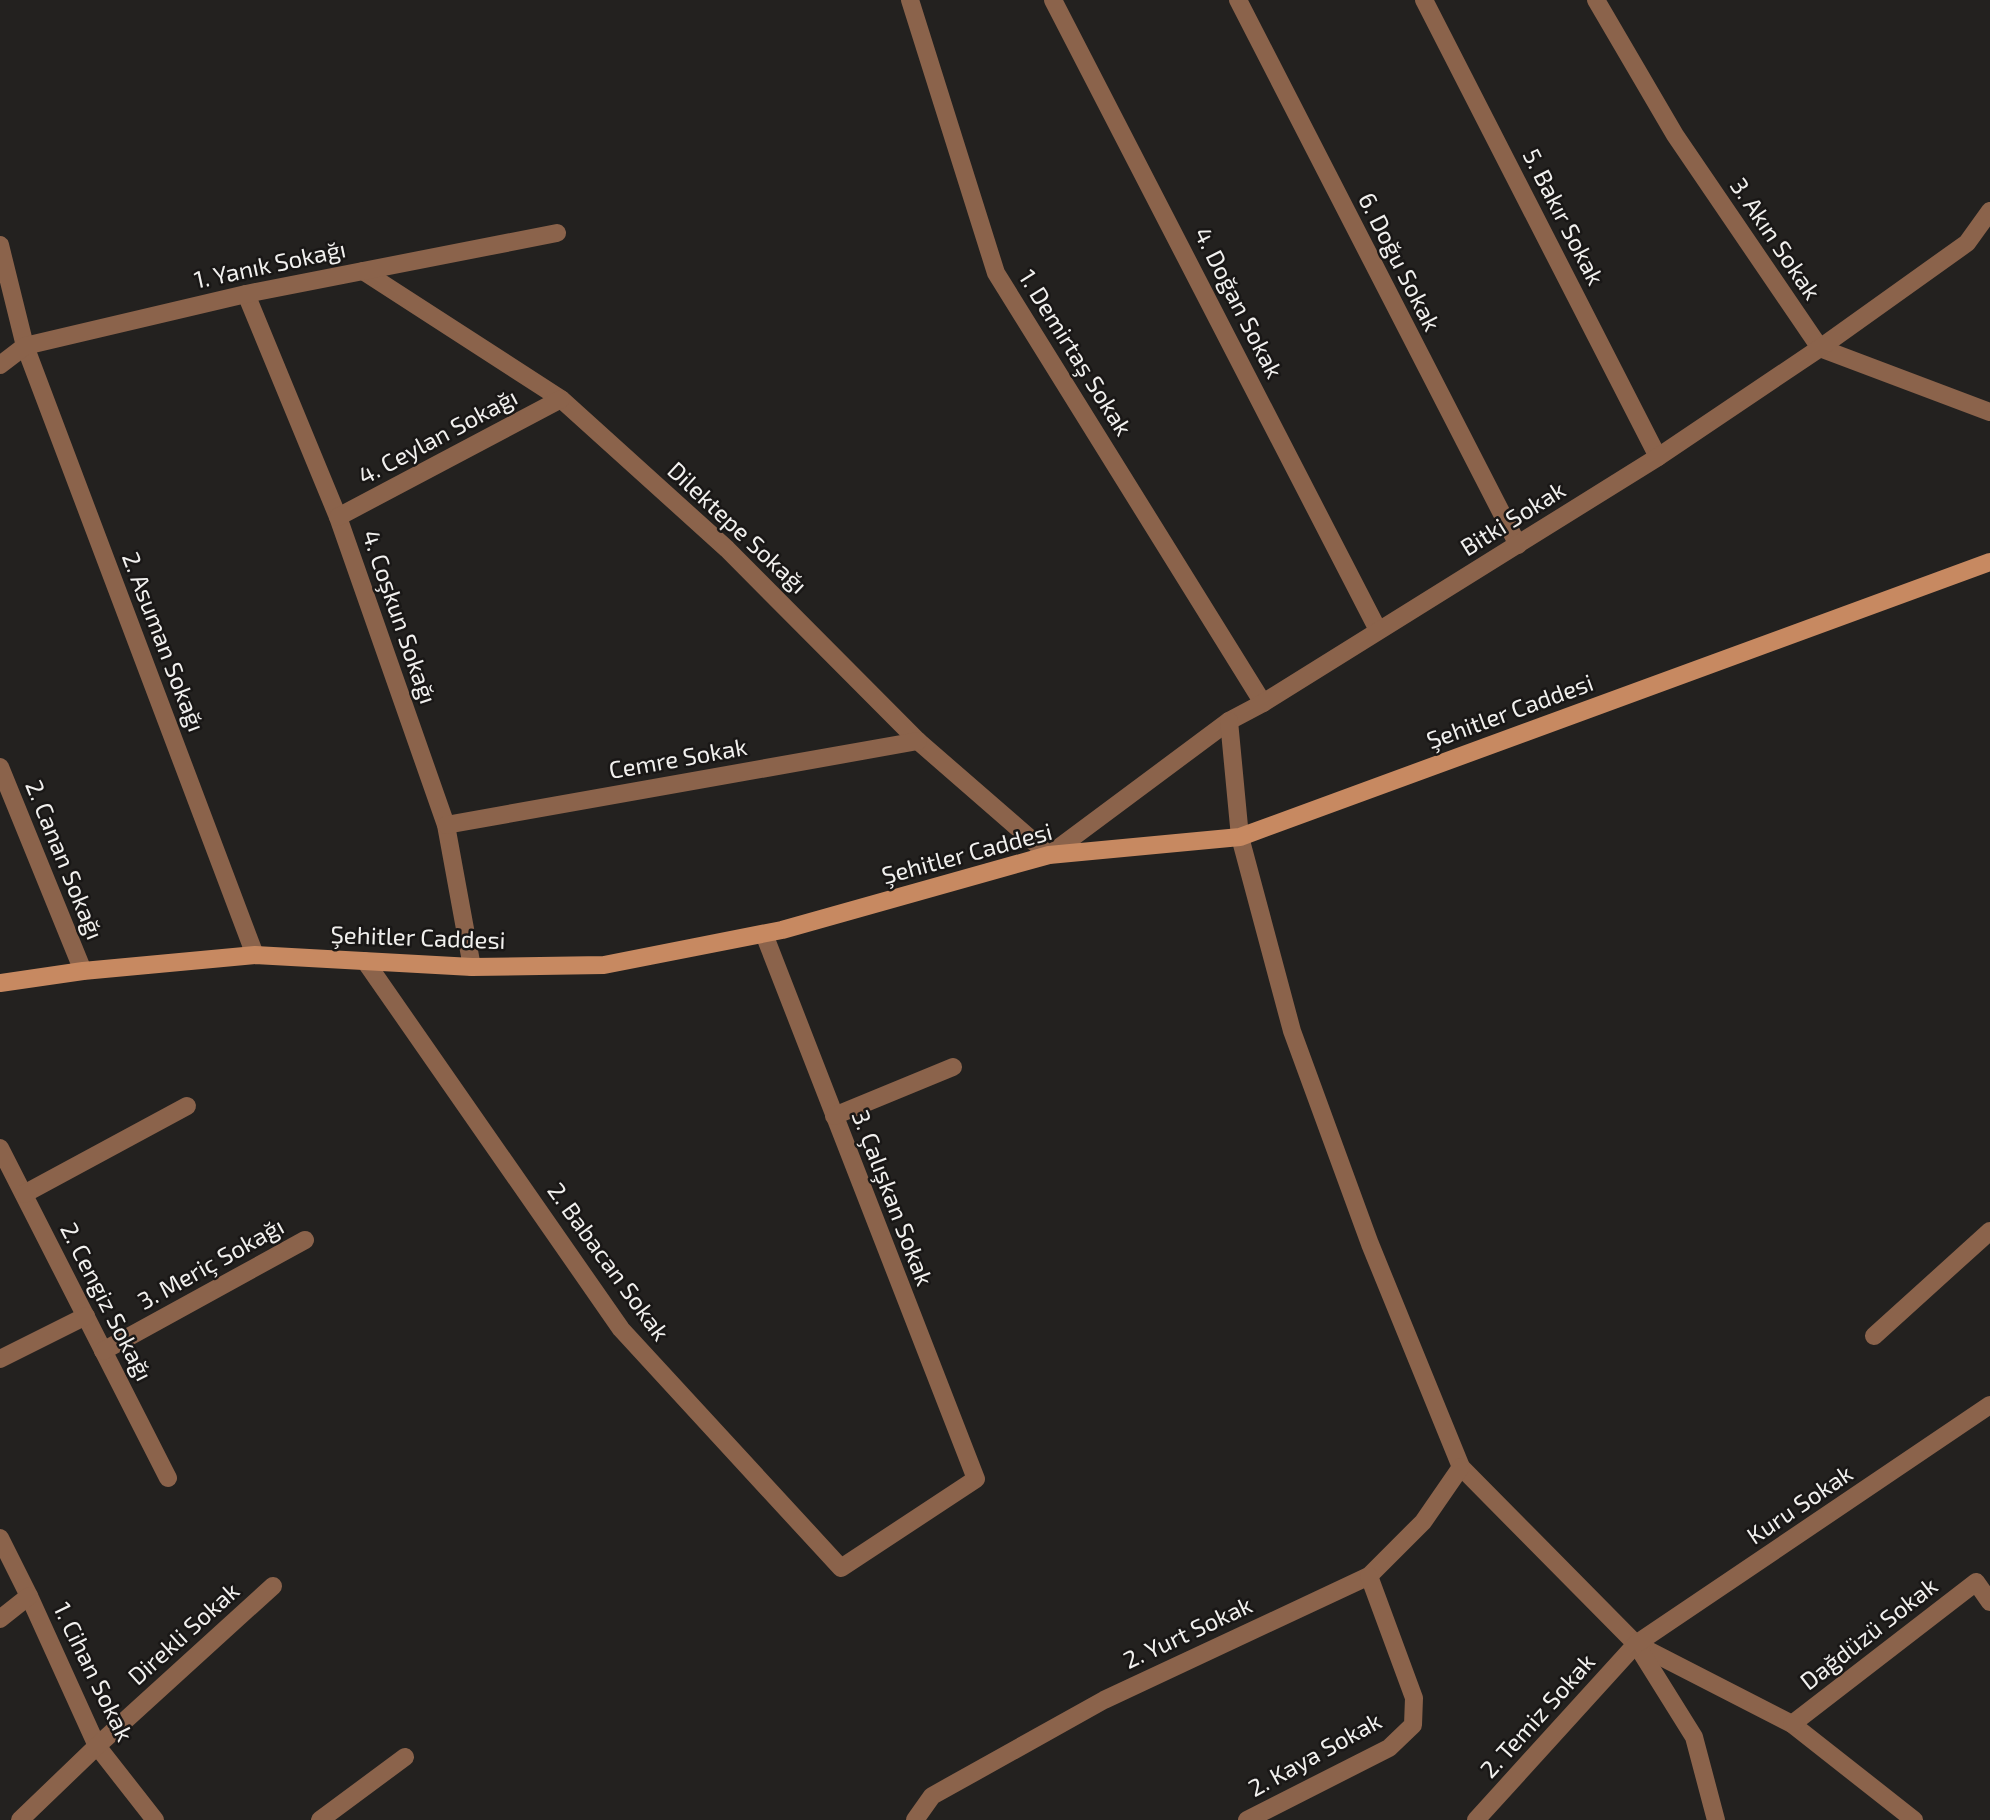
<svg xmlns="http://www.w3.org/2000/svg" width="1990" height="1820" font-family="'Exo 2',sans-serif">
	<style>
		.lines { fill: none; stroke-linecap: round; stroke-linejoin: round }
		.street { stroke: #8b634b; stroke-width: 18 }
		.secondary { stroke: #c78961; stroke-width: 18 }
		.labels { text-anchor: middle; stroke-width: 5; stroke-linejoin: round; paint-order: stroke }
		.street-label { font-size: 24px; fill: #f1f0ee; stroke: #191716 }
	</style>
	<rect width="100%" height="100%" fill="#23211f"/>
	<g class="lines">
		<g class="street">
			<polyline points="910,0 996,273 1263,703"/>
			<polyline points="1053,0 1378,630"/>
			<polyline points="1238,0 1518,545"/>
			<polyline points="1424,0 1658,457"/>
			<polyline points="1596,0 1675,135 1820,348 1990,412"/>
			<polyline points="0,245 25,346 255,955"/>
			<polyline points="363,271 561,399 727,549 918,741 1049,855 1229,721 1263,703 1658,457 1820,348 1967,243 1990,211"/>
			<polyline points="246,294 338,517 446,825 472,967"/>
			<polyline points="0,365 25,346 246,294 557,233"/>
			<polyline points="338,517 561,399"/>
			<polyline points="1229,721 1240,837 1292,1031 1370,1244 1461,1467 1636,1644 1792,1724 1914,1820"/>
			<polyline points="0,767 83,971"/>
			<polyline points="446,825 918,741"/>
			<polyline points="365,961 621,1329 841,1568 976,1479 764,934"/>
			<polyline points="834,1116 953,1067"/>
			<polyline points="0,1148 168,1478"/>
			<polyline points="24,1194 187,1106"/>
			<polyline points="1874,1336 1990,1231"/>
			<polyline points="103,1351 305,1240"/>
			<polyline points="0,1359 86,1316"/>
			<polyline points="0,1538 29,1596 97,1746 155,1820"/>
			<polyline points="0,1619 29,1596"/>
			<polyline points="1636,1644 1694,1737 1716,1820"/>
			<polyline points="1792,1724 1976,1582 1990,1602"/>
			<polyline points="20,1820 97,1746 273,1586"/>
			<polyline points="320,1820 405,1757"/>
			<polyline points="915,1820 932,1796 1104,1700 1369,1576 1423,1522 1461,1467"/>
			<polyline points="1247,1820 1389,1748 1413,1725 1414,1698 1369,1576"/>
			<polyline points="1476,1820 1636,1644 1990,1405"/>
		</g>
		<polyline class="secondary" points="0,983 83,971 255,955 472,967 604,965 782,930 1049,855 1240,837 1990,562"/>
	</g>
	<g class="labels">
		<g class="street-label">
			<text transform="translate(1563 217) rotate(63)" y="8">5. Bakır Sokak</text>
			<text transform="translate(1775 239) rotate(56)" y="8">3. Akın Sokak</text>
			<text transform="translate(1399 262) rotate(63)" y="8">6. Doğu Sokak</text>
			<text transform="translate(270 265) rotate(-12)" y="8">1. Yanık Sokağı</text>
			<text transform="translate(1238 303) rotate(63)" y="8">4. Doğan Sokak</text>
			<text transform="translate(1075 353) rotate(58)" y="8">1. Demirtaş Sokak</text>
			<text transform="translate(438 437) rotate(-28)" y="8">4. Ceylan Sokağı</text>
			<text transform="translate(1513 519) rotate(-32)" y="8">Bitki Sokak</text>
			<text transform="translate(737 528) rotate(43)" y="8">Dilektepe Sokağı</text>
			<text transform="translate(399 617) rotate(71)" y="8">4. Coşkun Sokağı</text>
			<text transform="translate(163 642) rotate(69)" y="8">2. Asuman Sokağı</text>
			<text transform="translate(1510 712) rotate(-20)" y="8">Şehitler Caddesi</text>
			<text transform="translate(678 759) rotate(-10)" y="8">Cemre Sokak</text>
			<text transform="translate(967 854) rotate(-15)" y="8">Şehitler Caddesi</text>
			<text transform="translate(64 860) rotate(68)" y="8">2. Canan Sokağı</text>
			<text transform="translate(418 938) rotate(2)" y="8">Şehitler Caddesi</text>
			<text transform="translate(892 1198) rotate(69)" y="8">3. Çalışkan Sokak</text>
			<text transform="translate(608 1262) rotate(54)" y="8">2. Babacan Sokak</text>
			<text transform="translate(211 1264) rotate(-29)" y="8">3. Meriç Sokağı</text>
			<text transform="translate(106 1302) rotate(63)" y="8">2. Cengiz Sokağı</text>
			<text transform="translate(1800 1505) rotate(-34)" y="8">Kuru Sokak</text>
			<text transform="translate(1188 1633) rotate(-25)" y="8">2. Yurt Sokak</text>
			<text transform="translate(184 1634) rotate(-42)" y="8">Direkli Sokak</text>
			<text transform="translate(1869 1634) rotate(-38)" y="8">Dağdüzü Sokak</text>
			<text transform="translate(93 1672) rotate(64)" y="8">1. Cihan Sokak</text>
			<text transform="translate(1538 1716) rotate(-48)" y="8">2. Temiz Sokak</text>
			<text transform="translate(1315 1755) rotate(-29)" y="8">2. Kaya Sokak</text>
		</g>
	</g>
</svg>
